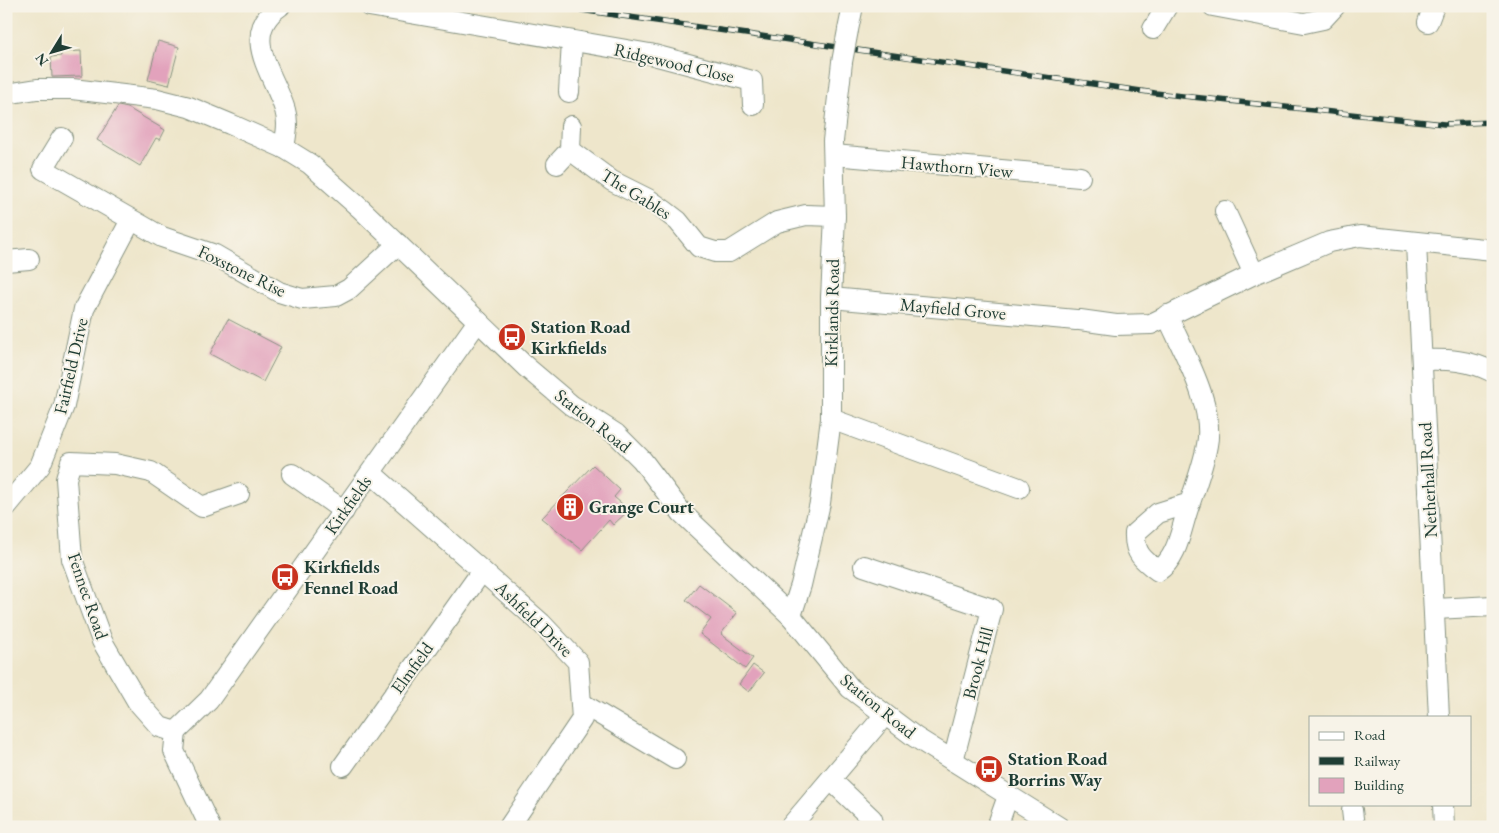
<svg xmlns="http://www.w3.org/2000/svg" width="1499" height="833" font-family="'EB Garamond',serif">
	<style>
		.building { fill: #e2a2bc }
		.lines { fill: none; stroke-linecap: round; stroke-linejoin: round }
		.minor-casing { stroke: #869280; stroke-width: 22 }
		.minor { stroke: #fff; stroke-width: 20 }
		.rail-casing { stroke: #1f3d34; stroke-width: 5.5 }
		.rail { stroke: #f7f3e8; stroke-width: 4; stroke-dasharray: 11; stroke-linecap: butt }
		.minor-bridge-casing { stroke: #869280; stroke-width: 22; stroke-linecap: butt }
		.minor-bridge { stroke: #fff; stroke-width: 20 }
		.labels { text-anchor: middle; stroke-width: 4; stroke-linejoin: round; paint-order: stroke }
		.street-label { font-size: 18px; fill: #1f3d34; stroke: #f7f3e8 }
		.poi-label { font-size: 18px; font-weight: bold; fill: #1f3d34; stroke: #f7f3e8; text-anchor: start }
	</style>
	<rect width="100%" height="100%" fill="#f7f3e8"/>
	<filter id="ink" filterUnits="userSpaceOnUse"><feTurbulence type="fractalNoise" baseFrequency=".02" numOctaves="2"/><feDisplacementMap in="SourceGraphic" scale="10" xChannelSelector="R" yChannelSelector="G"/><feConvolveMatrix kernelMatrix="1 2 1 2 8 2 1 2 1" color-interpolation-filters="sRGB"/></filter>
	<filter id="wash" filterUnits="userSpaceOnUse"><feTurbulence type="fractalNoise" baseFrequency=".0096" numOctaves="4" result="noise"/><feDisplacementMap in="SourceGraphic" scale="20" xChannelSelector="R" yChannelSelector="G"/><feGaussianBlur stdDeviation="1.12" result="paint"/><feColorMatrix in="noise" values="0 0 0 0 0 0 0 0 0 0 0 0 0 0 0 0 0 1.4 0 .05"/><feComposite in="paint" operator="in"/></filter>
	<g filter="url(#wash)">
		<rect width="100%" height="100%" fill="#eee6cb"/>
		<g id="blocks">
			<g class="building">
				<polygon points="158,41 179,47 169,85 148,80"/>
				<polygon points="81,51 82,76 52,77 51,57 61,56 61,52"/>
				<polygon points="118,106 128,108 165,130 160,140 156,138 140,166 97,140"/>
				<polygon points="228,319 281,347 263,382 210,354"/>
				<polygon points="593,465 620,490 614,497 629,510 613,525 609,520 582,550 542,518"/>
				<polygon points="699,584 737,613 721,634 753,658 745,669 700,634 711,619 686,600"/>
				<polygon points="753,665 764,673 749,692 739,684"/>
			</g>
		</g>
	</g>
	<g filter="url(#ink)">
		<use href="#blocks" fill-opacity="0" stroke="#869280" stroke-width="1"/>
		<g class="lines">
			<defs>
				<g id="minor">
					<path d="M280,6c-42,29 -5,69 5,104 4,13 1,25 -1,38"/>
					<polyline points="369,6 650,54 752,81 753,105"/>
					<polyline points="1213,6 1304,23 1323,19 1335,6"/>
					<polyline points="1428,22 1434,6"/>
					<polyline points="1153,29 1167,6"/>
					<polyline points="848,30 853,6"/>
					<polyline points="569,92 572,42"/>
					<polyline points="6,94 37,89 72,89 157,99 189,107 230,124 284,148 310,164 361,209 526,367 571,405 616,434 642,460 682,513 791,616 850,688 915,737 1059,827"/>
					<polyline points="62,138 43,169 162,237 215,255 279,292 302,299 336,296 349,289 398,244"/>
					<polyline points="570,150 612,181 648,199 665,211 678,221 699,247 715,252 729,252 777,222 806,215 835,216"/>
					<polyline points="834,155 1080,177"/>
					<polyline points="557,164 570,150 571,126"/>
					<polyline points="1225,211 1254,274"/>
					<polyline points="1416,243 1439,717"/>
					<polyline points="6,261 29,259"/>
					<polyline points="831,298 1076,320"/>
					<path d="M1167,315c16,37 48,90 40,130 -4,23 -14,47 -21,70 -6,20 -10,44 -28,56 -15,-11 -24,-18 -23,-38l23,-20 32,-10"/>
					<polyline points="1080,320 1116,325 1151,324 1254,274 1329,242 1360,236 1493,250"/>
					<path d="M1422,360c26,-1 47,0 71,12"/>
					<polyline points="831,419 1019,488"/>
					<polyline points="371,473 541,623 578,662 582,719 509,827"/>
					<polyline points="292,474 344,511"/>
					<polyline points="6,507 40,466 64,406 84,309 131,220"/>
					<polyline points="864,566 992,609 953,761"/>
					<polyline points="1435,609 1493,606"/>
					<polyline points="791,616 801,585 820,503 831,419 831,298 835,216 833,141 842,62"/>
					<polyline points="581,703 675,759"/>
					<polyline points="176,732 209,700 478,321"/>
					<polyline points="176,732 160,727 137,701 102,641 72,559 66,479 71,462 115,464 151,472 202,507 239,494"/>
					<polyline points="176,732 174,751 210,827"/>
					<polyline points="343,766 482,571"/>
					<polyline points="831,780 872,819 874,827"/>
					<polyline points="1443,804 1444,827"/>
					<polyline points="1352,810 1354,827"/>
					<polyline points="790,827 884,716"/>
					<polyline points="997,827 1008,796"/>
				</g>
			</defs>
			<use href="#minor" class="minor-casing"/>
			<use href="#minor" class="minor"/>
			<defs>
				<polyline id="rail" points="553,6 1155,93 1444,124 1493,122"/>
			</defs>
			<use href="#rail" class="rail-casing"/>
			<use href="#rail" class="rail"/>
			<defs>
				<polyline id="minor-bridge" points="842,62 848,30"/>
			</defs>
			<use href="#minor-bridge" class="minor-bridge-casing"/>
			<use href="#minor-bridge" class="minor-bridge"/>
		</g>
	</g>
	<defs>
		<symbol id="bus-disc" viewBox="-11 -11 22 22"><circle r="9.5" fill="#c8321e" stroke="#f7f3e8"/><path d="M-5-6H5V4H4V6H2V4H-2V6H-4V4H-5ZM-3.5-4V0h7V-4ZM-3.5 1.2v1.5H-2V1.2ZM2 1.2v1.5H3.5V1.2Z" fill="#fff"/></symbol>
		<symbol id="building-disc" viewBox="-11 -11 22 22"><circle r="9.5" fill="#c8321e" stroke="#f7f3e8"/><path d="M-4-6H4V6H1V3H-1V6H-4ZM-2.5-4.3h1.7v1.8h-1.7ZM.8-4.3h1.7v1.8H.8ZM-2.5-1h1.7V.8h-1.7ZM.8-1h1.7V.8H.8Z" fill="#fff"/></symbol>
	</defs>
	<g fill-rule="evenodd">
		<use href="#bus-disc" x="496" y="321" width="32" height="32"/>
		<use href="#building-disc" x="554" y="491" width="32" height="32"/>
		<use href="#bus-disc" x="269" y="561" width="32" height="32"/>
		<use href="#bus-disc" x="973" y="753" width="32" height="32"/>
	</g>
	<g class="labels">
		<g class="street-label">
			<text transform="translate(674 63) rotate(13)" y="6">Ridgewood Close</text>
			<text transform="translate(957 167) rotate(5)" y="6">Hawthorn View</text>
			<text transform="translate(636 194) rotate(32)" y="6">The Gables</text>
			<text transform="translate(242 271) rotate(26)" y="6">Foxstone Rise</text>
			<text transform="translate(953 309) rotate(5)" y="6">Mayfield Grove</text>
			<text transform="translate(832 313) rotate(-89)" y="6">Kirklands Road</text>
			<text transform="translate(71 366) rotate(-77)" y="6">Fairfield Drive</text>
			<text transform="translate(593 421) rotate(38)" y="6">Station Road</text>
			<text transform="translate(1428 480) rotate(-93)" y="6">Netherhall Road</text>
			<text transform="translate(348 505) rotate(-55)" y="6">Kirkfields</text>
			<text transform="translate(88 596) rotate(71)" y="6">Fennec Road</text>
			<text transform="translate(534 619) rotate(44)" y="6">Ashfield Drive</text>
			<text transform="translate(978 663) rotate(-75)" y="6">Brook Hill</text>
			<text transform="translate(412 668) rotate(-54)" y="6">Elmfield</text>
			<text transform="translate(878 706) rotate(39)" y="6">Station Road</text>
		</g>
		<g class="poi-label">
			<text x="531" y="333">Station Road<tspan x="531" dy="21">Kirkfields</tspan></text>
			<text x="589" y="513">Grange Court</text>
			<text x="304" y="573">Kirkfields<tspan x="304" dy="21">Fennel Road</tspan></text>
			<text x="1008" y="765">Station Road<tspan x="1008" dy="21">Borrins Way</tspan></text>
		</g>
	</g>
	<rect width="1499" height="833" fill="none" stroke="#f7f3e8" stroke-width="25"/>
	<rect x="1309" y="716" width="162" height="90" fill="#f7f3e8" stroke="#a1aaa0"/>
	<rect x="1319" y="732" width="25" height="8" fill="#ffffff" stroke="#a1aaa0"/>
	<text x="1354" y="740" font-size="15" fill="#1f3d34">Road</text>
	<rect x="1319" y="757" width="25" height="8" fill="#1f3d34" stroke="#a1aaa0"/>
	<text x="1354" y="766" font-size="15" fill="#1f3d34">Railway</text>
	<rect x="1319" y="778" width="25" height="15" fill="#e2a2bc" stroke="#a1aaa0"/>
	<text x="1354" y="790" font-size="15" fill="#1f3d34">Building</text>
	<g transform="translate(52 52) rotate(233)" stroke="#f7f3e8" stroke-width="4" paint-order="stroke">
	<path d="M0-4L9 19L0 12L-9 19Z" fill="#1f3d34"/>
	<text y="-8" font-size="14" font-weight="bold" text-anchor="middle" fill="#1f3d34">N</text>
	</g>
</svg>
